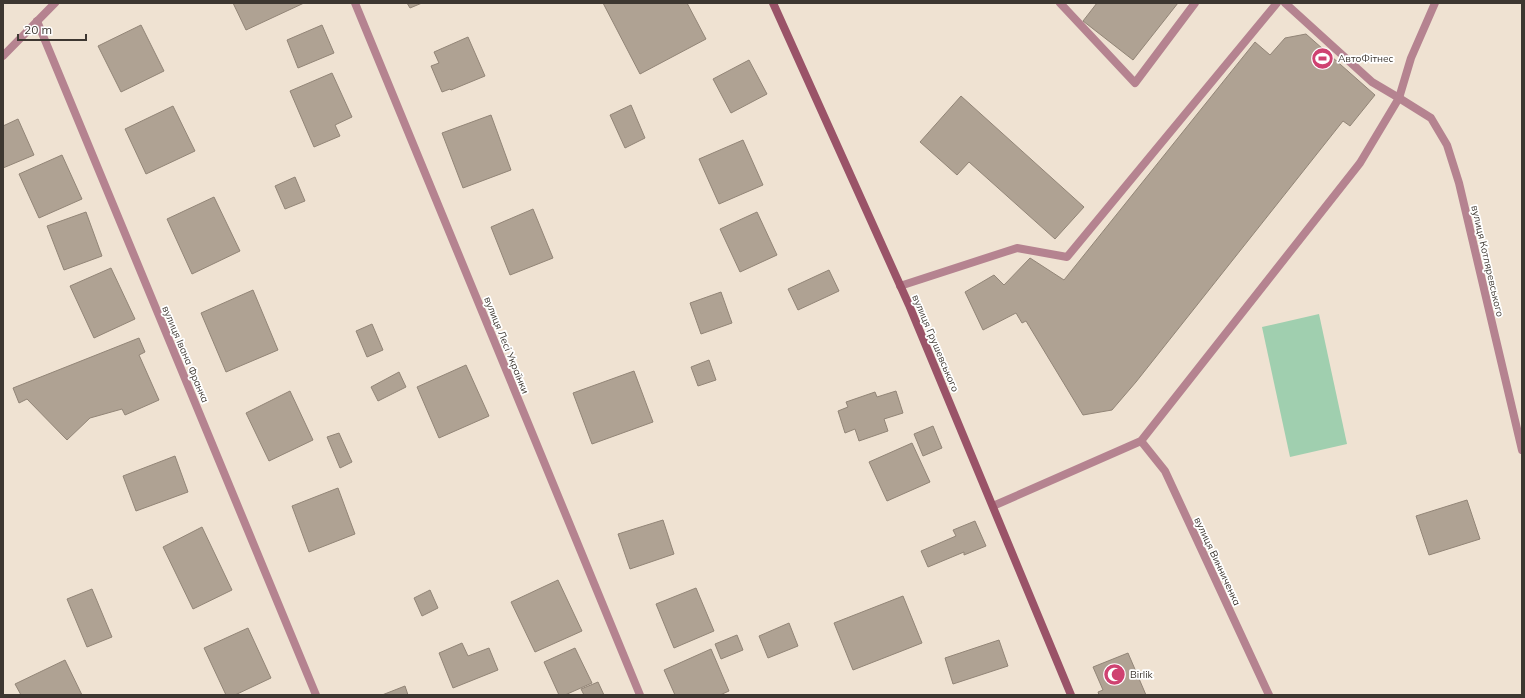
<svg xmlns="http://www.w3.org/2000/svg" width="1525" height="698" font-family="Mulish,sans-serif">
	<style>
		.garden { fill: #a0cfaf }
		.building { fill: #afa293; stroke: #928577 }
		.lines { fill: none; stroke-linecap: round; stroke-linejoin: round }
		.lane { stroke: #b58390; stroke-width: 8 }
		.street { stroke: #b58390; stroke-width: 8 }
		.secondary { stroke: #9a5368; stroke-width: 8 }
		.labels { text-anchor: middle; stroke-width: 3.5; stroke-linejoin: round; paint-order: stroke }
		.poi-label { font-size: 10px; fill: #3d3731; stroke: #fff; text-anchor: start }
		.street-label { font-size: 10px; fill: #3d3731; stroke: #fff }
	</style>
	<rect width="100%" height="100%" fill="#efe2d2"/>
	<polygon class="garden" points="1319,314 1347,444 1290,457 1262,327"/>
	<g class="building">
		<polygon points="233,3 304,3 246,30"/>
		<polygon points="407,3 422,3 410,8"/>
		<polygon points="603,3 687,3 706,39 640,74"/>
		<polygon points="1097,3 1178,3 1133,60 1083,21"/>
		<polygon points="141,25 164,71 121,92 98,46"/>
		<polygon points="322,25 334,53 298,68 287,40"/>
		<polygon points="1306,34 1375,95 1350,126 1343,121 1136,382 1112,410 1083,415 1026,321 1022,323 1016,313 983,330 965,292 994,275 1004,285 1030,258 1064,280 1255,42 1270,55 1285,38"/>
		<polygon points="468,37 485,76 451,90 450,89 442,92 431,66 439,63 434,52"/>
		<polygon points="749,60 767,94 731,113 713,79"/>
		<polygon points="332,73 352,117 335,125 340,136 314,147 290,91"/>
		<polygon points="961,96 1084,207 1055,239 969,162 957,175 920,142"/>
		<polygon points="631,105 645,138 625,148 610,115"/>
		<polygon points="173,106 195,151 146,174 125,129"/>
		<polygon points="491,115 511,170 463,188 442,133"/>
		<polygon points="18,119 34,155 3,168 3,126"/>
		<polygon points="743,140 763,185 719,204 699,159"/>
		<polygon points="62,155 82,199 39,218 19,174"/>
		<polygon points="295,177 305,201 285,209 275,186"/>
		<polygon points="214,197 240,251 192,274 167,219"/>
		<polygon points="533,209 553,258 510,275 491,227"/>
		<polygon points="86,212 102,256 64,270 47,226"/>
		<polygon points="757,212 777,255 740,272 720,229"/>
		<polygon points="111,268 135,319 94,338 70,286"/>
		<polygon points="829,270 839,291 798,310 788,289"/>
		<polygon points="253,290 278,350 226,372 201,313"/>
		<polygon points="721,292 732,323 701,334 690,303"/>
		<polygon points="372,324 383,350 367,357 356,331"/>
		<polygon points="139,338 145,352 139,355 159,400 125,415 122,409 90,418 67,440 27,399 19,403 13,388"/>
		<polygon points="709,360 716,380 698,386 691,367"/>
		<polygon points="466,365 489,416 439,438 417,387"/>
		<polygon points="634,371 653,422 592,444 573,393"/>
		<polygon points="399,372 406,387 378,401 371,387"/>
		<polygon points="290,391 313,440 269,461 246,413"/>
		<polygon points="896,391 903,413 884,419 888,431 859,441 855,429 845,433 838,411 848,407 846,402 875,392 877,397"/>
		<polygon points="933,426 942,448 923,456 914,434"/>
		<polygon points="339,433 352,462 340,468 327,437"/>
		<polygon points="912,443 930,482 887,501 869,462"/>
		<polygon points="175,456 188,492 136,511 123,476"/>
		<polygon points="338,488 355,534 309,552 292,506"/>
		<polygon points="1467,500 1480,539 1429,555 1416,516"/>
		<polygon points="663,520 674,554 630,569 618,534"/>
		<polygon points="975,521 986,546 964,555 964,552 928,567 921,551 956,536 953,530"/>
		<polygon points="202,527 232,590 193,609 163,547"/>
		<polygon points="558,580 582,631 535,652 511,602"/>
		<polygon points="696,588 714,631 674,648 656,604"/>
		<polygon points="92,589 112,637 87,647 67,599"/>
		<polygon points="430,590 438,608 422,616 414,598"/>
		<polygon points="903,596 922,643 853,670 834,623"/>
		<polygon points="789,623 798,646 768,658 759,636"/>
		<polygon points="248,628 271,678 235,695 226,695 204,648"/>
		<polygon points="737,635 743,650 721,659 715,644"/>
		<polygon points="999,640 1008,666 953,684 945,658"/>
		<polygon points="462,643 468,656 489,648 498,670 453,688 439,653"/>
		<polygon points="575,648 592,683 565,695 559,695 544,662"/>
		<polygon points="711,649 729,691 720,695 675,695 664,670"/>
		<polygon points="1128,653 1146,695 1099,695 1098,692 1103,690 1093,667"/>
		<polygon points="65,660 82,695 21,695 15,684"/>
		<polygon points="598,682 604,695 584,695 581,689"/>
		<polygon points="405,686 408,695 382,695"/>
	</g>
	<g class="lines">
		<g class="lane">
			<polyline points="1060,3 1135,83 1195,3"/>
			<polyline points="1285,3 1372,82 1399,98"/>
			<polyline points="900,286 1017,248 1067,257 1277,3"/>
		</g>
		<g class="street">
			<polyline points="355,3 640,695"/>
			<polyline points="37,21 316,695"/>
			<polyline points="3,56 55,3"/>
			<polyline points="1399,98 1431,118 1447,145 1459,183 1522,450"/>
			<polyline points="1141,441 1165,471 1269,695"/>
			<polyline points="993,506 1141,441 1360,163 1399,98 1411,58 1435,3"/>
		</g>
		<polyline class="secondary" points="773,3 909,305 1071,695"/>
	</g>
	<defs>
		<symbol id="stadium-disc" viewBox="-11 -11 22 22"><circle r="9.5" fill="#cf4271" stroke="#fff"/><path d="M0-5a6.5 5 0 1 0 0 10a6.5 5 0 1 0 0-10ZM-3.5-1.8h7v3.6h-7Z" fill="#fff"/></symbol>
		<symbol id="mosque-disc" viewBox="-11 -11 22 22"><circle r="9.5" fill="#cf4271" stroke="#fff"/><path d="M3.5-4.9A6 6 0 1 0 3.5 4.9A5 5 0 1 1 3.5-4.9Z" fill="#fff"/></symbol>
	</defs>
	<g fill-rule="evenodd">
		<use href="#stadium-disc" x="1310" y="46" width="25" height="25"/>
		<use href="#mosque-disc" x="1102" y="662" width="25" height="25"/>
	</g>
	<g class="labels">
		<g class="poi-label">
			<text x="1338" y="62">АвтоФітнес</text>
			<text x="1130" y="678">Birlik</text>
		</g>
		<g class="street-label">
			<text transform="translate(1488 261) rotate(77)" y="4">вулиця Котляревського</text>
			<text transform="translate(936 343) rotate(67)" y="4">вулиця Грушевського</text>
			<text transform="translate(507 345) rotate(68)" y="4">вулиця Лесі Українки</text>
			<text transform="translate(186 354) rotate(67)" y="4">вулиця Івана Франка</text>
			<text transform="translate(1218 561) rotate(65)" y="4">вулиця Винниченка</text>
		</g>
	</g>
	<rect width="1525" height="698" fill="none" stroke="#3d3731" stroke-width="8"/>
	<path d="M18 34v6h68v-6" fill="none" stroke="#3d3731" stroke-width="2"/>
	<text x="24" y="34" font-size="12" fill="#3d3731" stroke="#ffffff" stroke-width="3" paint-order="stroke">20 m</text>
</svg>
